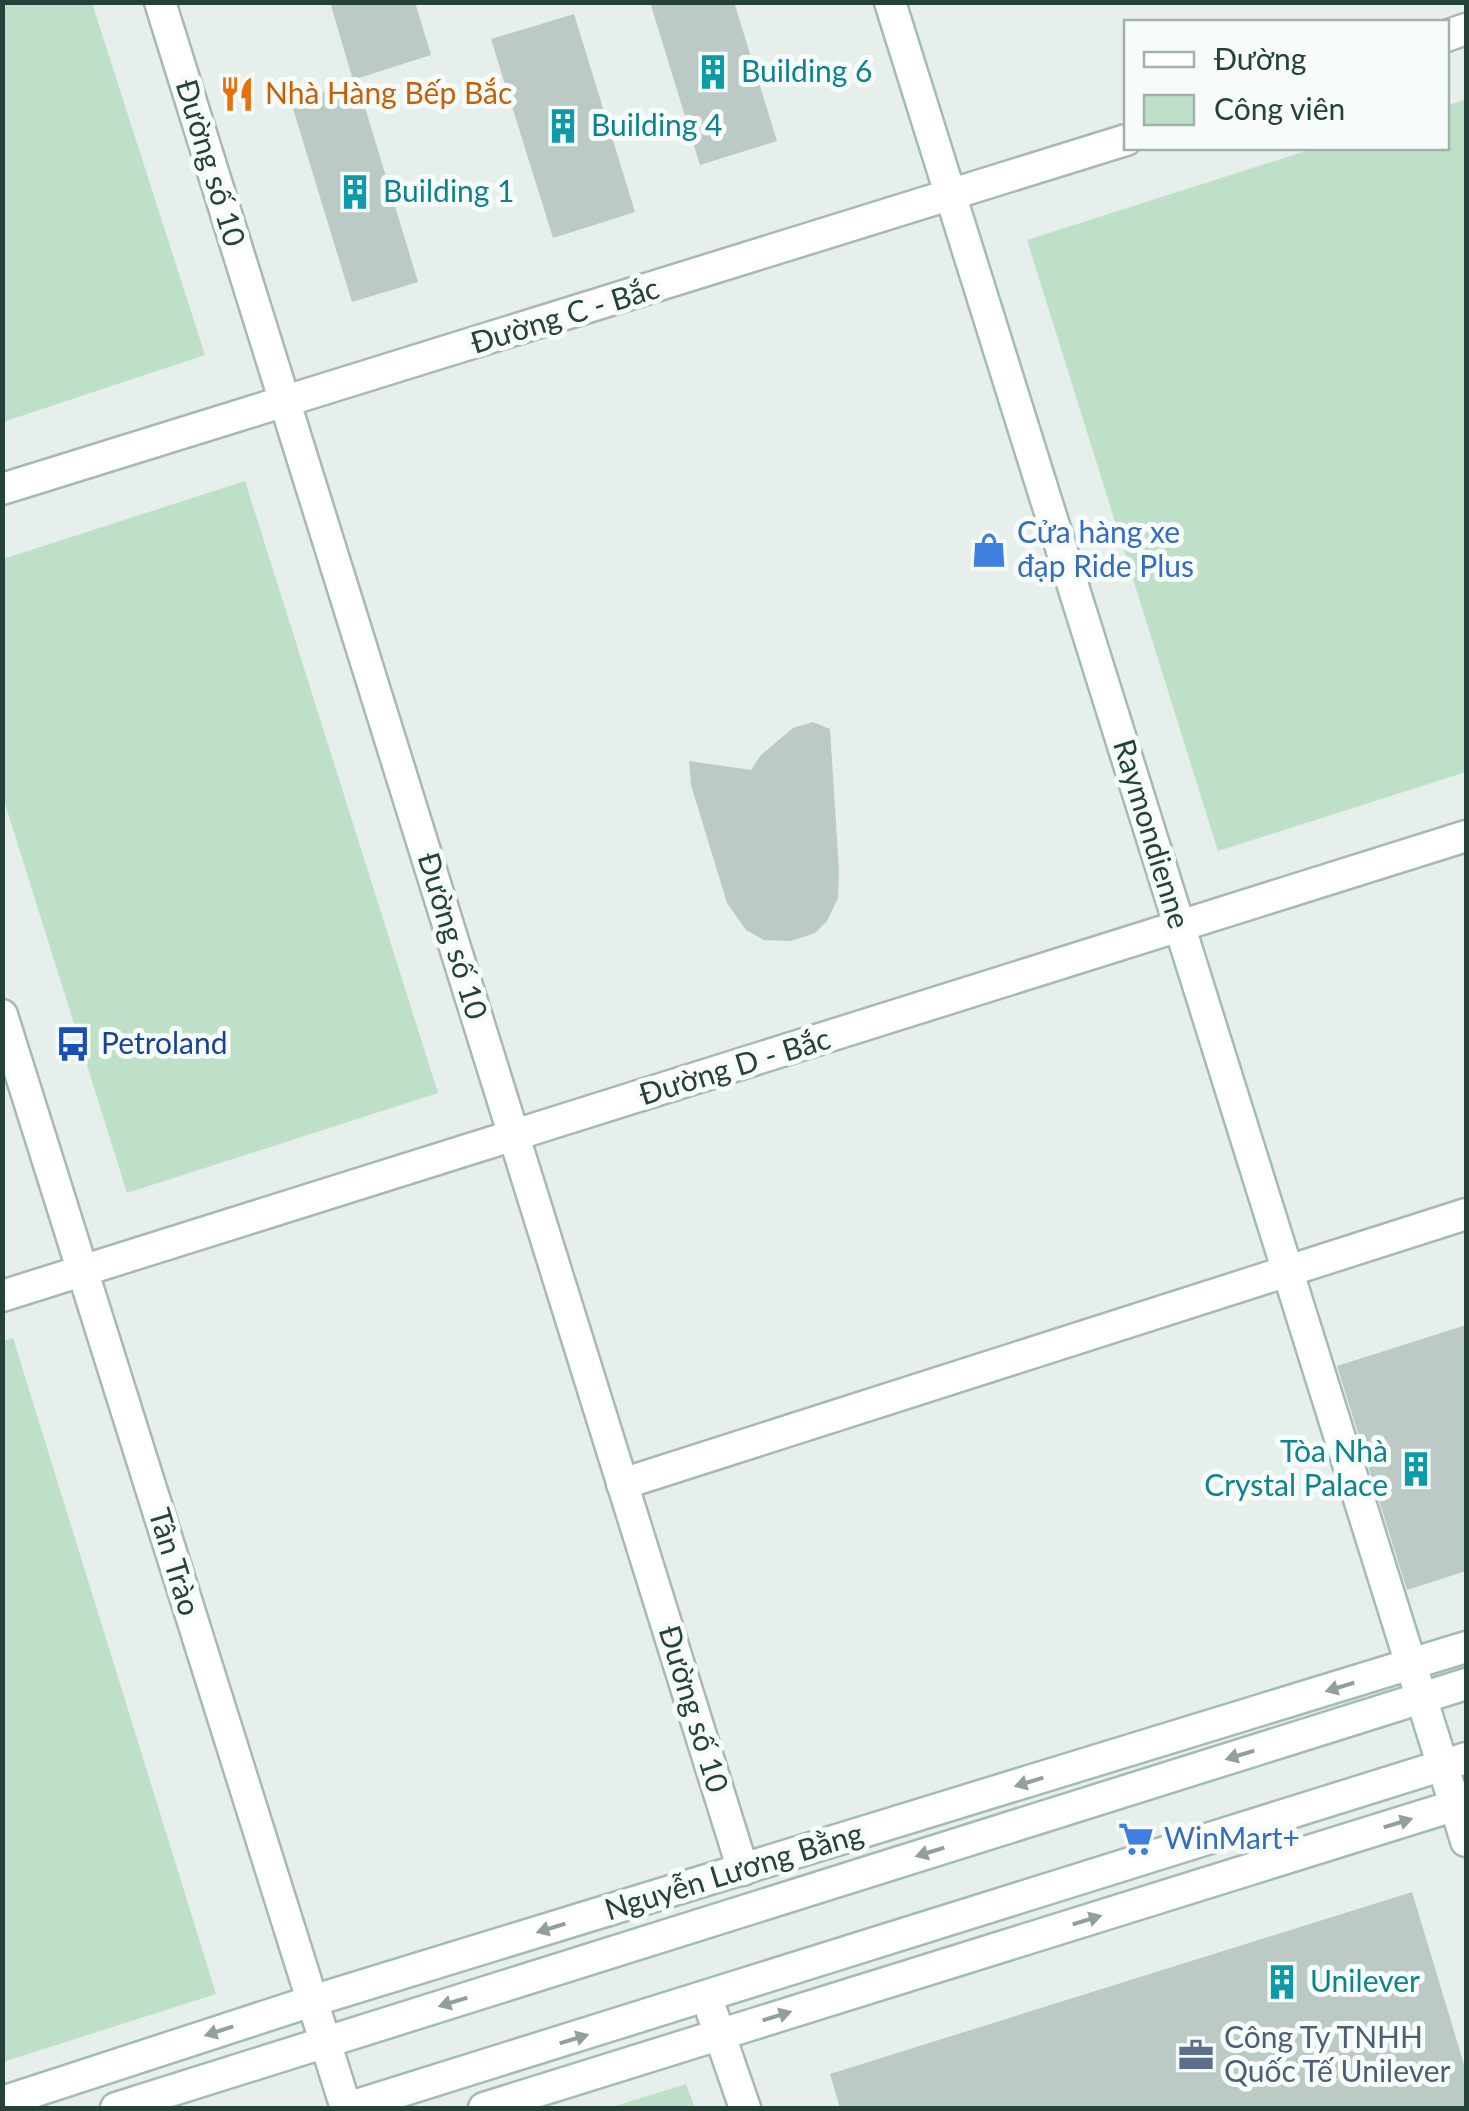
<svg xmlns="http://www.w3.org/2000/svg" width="1469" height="2111" font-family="Lato,sans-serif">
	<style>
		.green { fill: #bfe0c8 }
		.building { fill: #bbcac4 }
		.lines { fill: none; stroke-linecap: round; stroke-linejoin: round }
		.street-casing { stroke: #a8b8b2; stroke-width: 35 }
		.secondary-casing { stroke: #a4bbb3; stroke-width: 35 }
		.street { stroke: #fff; stroke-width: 30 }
		.secondary { stroke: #fff; stroke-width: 30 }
		.oneway { fill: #92a09c }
		.labels { text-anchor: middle; stroke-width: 10; stroke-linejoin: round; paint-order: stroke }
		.culture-label { font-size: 30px; fill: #0d838f; stroke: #f7fbf9; text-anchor: start }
		.food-label { font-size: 30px; fill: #c56008; stroke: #f7fbf9; text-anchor: start }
		.street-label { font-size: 30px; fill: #24423a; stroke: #f7fbf9 }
		.shop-label { font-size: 30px; fill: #366cbe; stroke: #f7fbf9; text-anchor: start }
		.transit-label { font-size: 30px; fill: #164399; stroke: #f7fbf9; text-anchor: start }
		.service-label { font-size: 30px; fill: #4e5e75; stroke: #f7fbf9; text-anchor: start }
	</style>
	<rect width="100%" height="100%" fill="#e6efeb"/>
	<g class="green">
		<polygon points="2,3 92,3 205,355 3,422"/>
		<polygon points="1466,99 1466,772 1218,851 1027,240 1315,148 1446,148 1447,106"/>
		<polygon points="245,481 438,1093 127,1193 3,797 3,559"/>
		<polygon points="13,1338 216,1994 3,2062 2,1341"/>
		<polygon points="686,2084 695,2108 609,2108"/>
	</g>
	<g class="building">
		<polygon points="330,2 415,2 431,55 353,80"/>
		<polygon points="650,2 734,2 777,141 700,165"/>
		<polygon points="574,14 635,212 553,238 491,39"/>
		<polygon points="357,81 418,282 352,302 291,102"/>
		<polygon points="813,722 830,729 839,871 838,898 827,921 815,933 791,941 764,940 746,930 727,903 691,785 689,761 751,770 761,755 793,728"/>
		<polygon points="1466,1325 1466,1571 1407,1590 1337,1366"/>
		<polygon points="1412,1892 1466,2071 1466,2108 840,2108 830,2074"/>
	</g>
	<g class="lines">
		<defs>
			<g id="street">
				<polyline points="160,2 743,1870"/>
				<polyline points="1446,36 1466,29"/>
				<polyline points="2,489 1126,140"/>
				<polyline points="2,1015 346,2108"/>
				<polyline points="2,1296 1466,836"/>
				<polyline points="622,1484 1466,1214"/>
				<polyline points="1455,1805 1466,1841"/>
				<polyline points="707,1998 745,2108"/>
			</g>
			<g id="secondary">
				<polyline points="890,2 1455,1805"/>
				<polyline points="2,2102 312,2001 1466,1647"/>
				<polyline points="116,2108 1466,1684"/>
				<polyline points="347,2108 1466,1758"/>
				<polyline points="484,2108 1466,1802"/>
			</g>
		</defs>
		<use href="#street" class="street-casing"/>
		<use href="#secondary" class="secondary-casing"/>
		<use href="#street" class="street"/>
		<use href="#secondary" class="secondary"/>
	</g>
	<defs><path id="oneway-solid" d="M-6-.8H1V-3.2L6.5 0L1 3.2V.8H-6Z" transform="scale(2.5)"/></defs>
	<g class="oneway">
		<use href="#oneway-solid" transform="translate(1340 1687) rotate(163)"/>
		<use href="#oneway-solid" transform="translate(1240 1755) rotate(163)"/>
		<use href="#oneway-solid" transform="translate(1029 1782) rotate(163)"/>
		<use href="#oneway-solid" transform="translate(1398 1823) rotate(-17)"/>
		<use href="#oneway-solid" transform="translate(930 1852) rotate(163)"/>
		<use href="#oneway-solid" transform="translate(1087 1920) rotate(-17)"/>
		<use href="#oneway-solid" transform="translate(551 1928) rotate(163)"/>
		<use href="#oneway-solid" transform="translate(453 2002) rotate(163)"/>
		<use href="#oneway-solid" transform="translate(777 2016) rotate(-17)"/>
		<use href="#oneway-solid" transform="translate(219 2031) rotate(162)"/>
		<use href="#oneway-solid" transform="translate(574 2039) rotate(-17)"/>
	</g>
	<defs>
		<symbol id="building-bare" viewBox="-9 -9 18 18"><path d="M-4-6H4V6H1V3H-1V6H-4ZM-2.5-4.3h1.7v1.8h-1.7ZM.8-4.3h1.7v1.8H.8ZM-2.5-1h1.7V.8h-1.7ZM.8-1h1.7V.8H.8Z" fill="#0f9aa8" stroke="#f7fbf9" stroke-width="2.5" paint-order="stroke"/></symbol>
		<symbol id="restaurant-bare" viewBox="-9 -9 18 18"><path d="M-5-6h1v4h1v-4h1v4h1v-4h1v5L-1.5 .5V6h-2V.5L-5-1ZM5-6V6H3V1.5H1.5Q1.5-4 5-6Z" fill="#e8710a" stroke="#f7fbf9" stroke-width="2.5" paint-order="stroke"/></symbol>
		<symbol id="shop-bare" viewBox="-9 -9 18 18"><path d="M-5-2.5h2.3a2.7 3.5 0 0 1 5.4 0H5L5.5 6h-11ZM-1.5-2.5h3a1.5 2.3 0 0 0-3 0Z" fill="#3f7fe0" stroke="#f7fbf9" stroke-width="2.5" paint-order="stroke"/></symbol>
		<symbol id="bus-bare" viewBox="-9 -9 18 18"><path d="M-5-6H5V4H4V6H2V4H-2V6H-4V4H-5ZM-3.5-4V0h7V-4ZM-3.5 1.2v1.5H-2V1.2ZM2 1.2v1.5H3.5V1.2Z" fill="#1a4fb4" stroke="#f7fbf9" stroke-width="2.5" paint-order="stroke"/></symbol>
		<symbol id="supermarket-bare" viewBox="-9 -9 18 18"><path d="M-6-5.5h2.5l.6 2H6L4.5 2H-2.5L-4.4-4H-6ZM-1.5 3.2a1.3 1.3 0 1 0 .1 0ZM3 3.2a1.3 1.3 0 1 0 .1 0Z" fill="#3f7fe0" stroke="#f7fbf9" stroke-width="2.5" paint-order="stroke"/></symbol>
		<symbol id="office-bare" viewBox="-9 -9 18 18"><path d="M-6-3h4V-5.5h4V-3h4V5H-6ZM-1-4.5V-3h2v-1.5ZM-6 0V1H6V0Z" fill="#5c6f8a" stroke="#f7fbf9" stroke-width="2.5" paint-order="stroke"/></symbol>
	</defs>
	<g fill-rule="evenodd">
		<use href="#building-bare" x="688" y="47" width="50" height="50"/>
		<use href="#restaurant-bare" x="212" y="69" width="50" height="50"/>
		<use href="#building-bare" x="538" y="101" width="50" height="50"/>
		<use href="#building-bare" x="330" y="167" width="50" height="50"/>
		<use href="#shop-bare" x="964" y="525" width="50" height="50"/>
		<use href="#bus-bare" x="48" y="1019" width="50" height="50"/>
		<use href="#building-bare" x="1391" y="1444" width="50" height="50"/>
		<use href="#supermarket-bare" x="1111" y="1814" width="50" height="50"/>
		<use href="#building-bare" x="1257" y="1957" width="50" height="50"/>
		<use href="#office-bare" x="1171" y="2030" width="50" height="50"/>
	</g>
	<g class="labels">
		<g class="culture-label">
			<text x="741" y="82">Building 6</text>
			<text x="591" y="136">Building 4</text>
			<text x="383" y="202">Building 1</text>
			<text x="1388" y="1462" text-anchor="end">Tòa Nhà<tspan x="1388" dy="34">Crystal Palace</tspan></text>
			<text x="1310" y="1992">Unilever</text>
		</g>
		<g class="food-label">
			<text x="265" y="104">Nhà Hàng Bếp Bắc</text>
		</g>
		<g class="street-label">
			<text transform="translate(210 163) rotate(73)" y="10">Đường số 10</text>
			<text transform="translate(565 316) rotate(-17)" y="10">Đường C - Bắc</text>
			<text transform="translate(1151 834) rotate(73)" y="10">Raymondienne</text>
			<text transform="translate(452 936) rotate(73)" y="10">Đường số 10</text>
			<text transform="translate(735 1067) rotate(-17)" y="10">Đường D - Bắc</text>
			<text transform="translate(174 1562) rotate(73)" y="10">Tân Trào</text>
			<text transform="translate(693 1709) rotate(73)" y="10">Đường số 10</text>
			<text transform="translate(734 1872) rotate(-17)" y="10">Nguyễn Lương Bằng</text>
		</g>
		<g class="shop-label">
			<text x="1017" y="543">Cửa hàng xe<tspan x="1017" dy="34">đạp Ride Plus</tspan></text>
			<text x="1164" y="1849">WinMart+</text>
		</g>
		<g class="transit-label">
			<text x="101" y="1054">Petroland</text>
		</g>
		<g class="service-label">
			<text x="1224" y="2048">Công Ty TNHH<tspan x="1224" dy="34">Quốc Tế Unilever</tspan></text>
		</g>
	</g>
	<rect width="1469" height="2111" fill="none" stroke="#24423a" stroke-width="10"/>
	<rect x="1124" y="20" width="325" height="130" fill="#f7fbf9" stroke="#a3b1ad" stroke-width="2.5"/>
	<rect x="1144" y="52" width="50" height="15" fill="#ffffff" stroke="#a3b1ad" stroke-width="2.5"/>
	<text x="1214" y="70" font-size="30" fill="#24423a">Đường</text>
	<rect x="1144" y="95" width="50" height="30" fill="#bfe0c8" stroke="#a3b1ad" stroke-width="2.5"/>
	<text x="1214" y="120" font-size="30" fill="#24423a">Công viên</text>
</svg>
